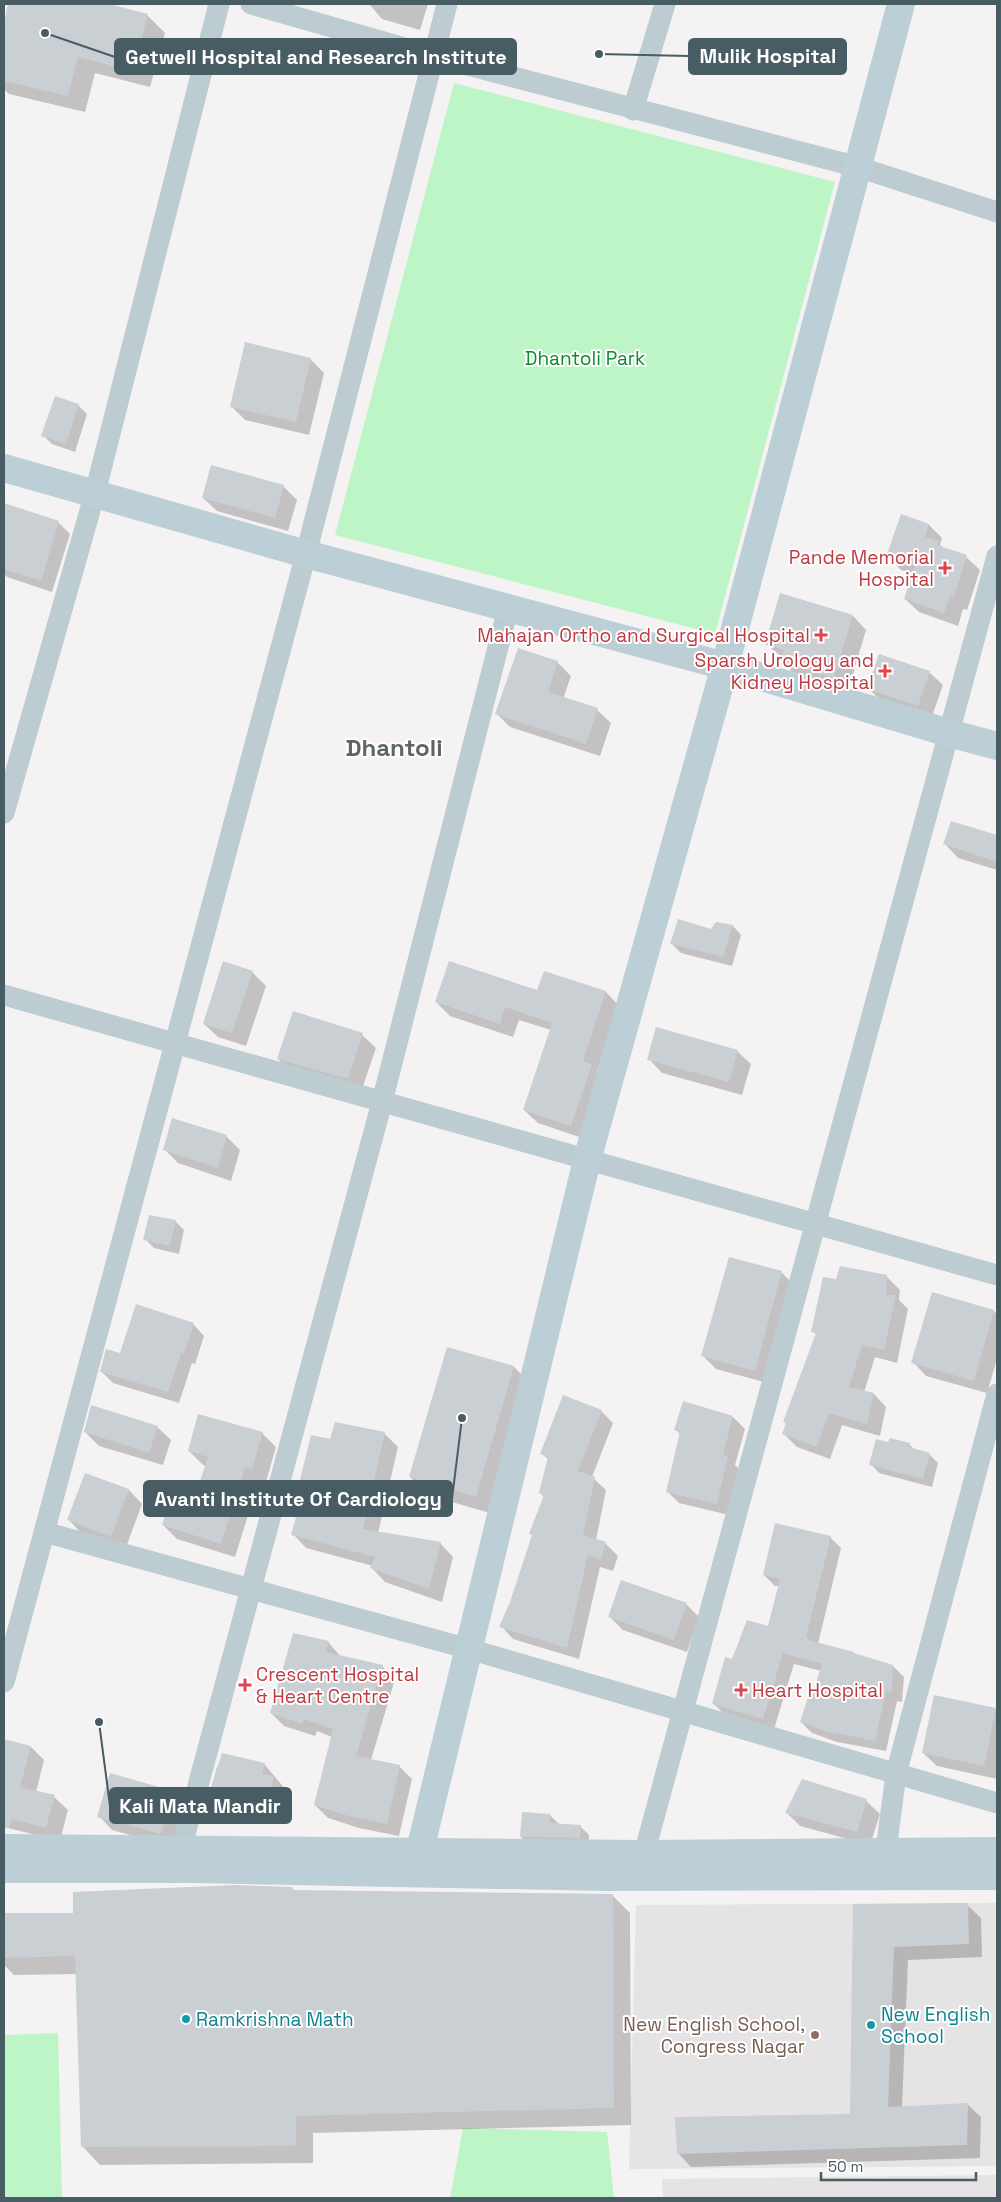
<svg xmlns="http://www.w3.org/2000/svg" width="1001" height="2202" font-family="'Space Grotesk',sans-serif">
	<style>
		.education { fill: #e6e3e5 }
		.green { fill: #bef5c7 }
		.shadow { fill: #0003 }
		.building { fill: #c9cfd2 }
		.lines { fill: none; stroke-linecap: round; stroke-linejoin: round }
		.street { stroke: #bcccd0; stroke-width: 21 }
		.secondary { stroke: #bdcfd6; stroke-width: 28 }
		.health-dot { fill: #e0444e; stroke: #fff; stroke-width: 2 }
		.culture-dot { fill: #0f9aa8; stroke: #fff; stroke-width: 2 }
		.education-dot { fill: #8d6e63; stroke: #fff; stroke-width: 2 }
		.labels { text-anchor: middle; stroke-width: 4; stroke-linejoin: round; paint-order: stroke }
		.park-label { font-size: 19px; fill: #0d892e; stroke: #fff }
		.health-label { font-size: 19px; fill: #be3a42; stroke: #fff; text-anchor: end }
		.culture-label { font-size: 19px; fill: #0d838f; stroke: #fff; text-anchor: start }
		.education-label { font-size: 19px; fill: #785e54; stroke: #fff; text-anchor: end }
		.district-label { font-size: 24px; font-weight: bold; fill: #5e6568; stroke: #fff }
		.leader { fill: none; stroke: #485c63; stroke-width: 2 }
		.callout-dot { fill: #485c63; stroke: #fff; stroke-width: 2 }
		.callout { fill: #485c63; stroke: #485c63; stroke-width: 2 }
		.callout-label { font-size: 20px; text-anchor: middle; font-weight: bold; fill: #fff }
	</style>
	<rect width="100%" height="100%" fill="#f5f2f3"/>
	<g class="education">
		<polygon points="997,1903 997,2166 629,2169 636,1905"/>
		<polygon points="997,2175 997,2198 663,2198 662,2179"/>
	</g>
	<g class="green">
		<polygon points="454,83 835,182 715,634 335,535"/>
		<polygon points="58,2033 62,2198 4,2198 4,2035"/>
		<polygon points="463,2128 607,2132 614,2198 450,2198"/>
	</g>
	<g class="shadow">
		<polygon points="10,4 104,4 148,16 165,33 150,87 95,73 85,112 9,94 4,89 4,29"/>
		<polygon points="369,4 428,4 420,30 382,19"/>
		<polygon points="310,359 324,373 309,435 245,420 231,406"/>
		<polygon points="78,405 87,414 75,452 52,444 43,435"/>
		<polygon points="283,486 297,500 288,531 217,511 203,498"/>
		<polygon points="4,504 58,522 70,534 52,592 7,577 4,574"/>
		<polygon points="902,516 929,525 942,538 940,545 945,549 966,557 980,570 967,610 963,609 958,626 919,612 905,599 914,574 901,570 888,556"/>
		<polygon points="781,595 853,616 866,630 848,691 795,675 782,661 783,658 766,644"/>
		<polygon points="557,662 571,676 563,699 597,710 611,723 600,756 510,727 497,714"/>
		<polygon points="929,672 943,685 931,719 882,702 868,688"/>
		<polygon points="952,822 997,837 997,870 958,858 945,844"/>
		<polygon points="716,924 733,926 741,935 732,966 681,953 672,944 712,931"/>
		<polygon points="252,972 266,986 246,1046 218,1037 204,1024"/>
		<polygon points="545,972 606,992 619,1006 597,1071 605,1079 585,1139 538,1123 524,1110 551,1030 519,1020 513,1037 450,1016 436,1002 538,991"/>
		<polygon points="362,1035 376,1048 361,1092 291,1072 278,1059"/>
		<polygon points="737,1051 751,1064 742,1095 662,1073 649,1059"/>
		<polygon points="226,1136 240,1150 231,1181 178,1163 164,1149"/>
		<polygon points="175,1221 184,1230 179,1254 154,1248 145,1239"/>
		<polygon points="781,1272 795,1286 768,1383 716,1369 703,1356"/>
		<polygon points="887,1277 900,1290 899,1300 908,1309 897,1363 875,1357 864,1392 874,1394 886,1407 880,1436 842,1425 830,1459 797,1447 784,1434 817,1335 813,1331 837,1281"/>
		<polygon points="933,1294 994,1311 997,1315 997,1359 987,1393 926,1376 913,1362"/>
		<polygon points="193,1324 204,1336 195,1364 192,1363 179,1403 113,1383 101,1371 120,1355"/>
		<polygon points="448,1348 514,1367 532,1385 493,1514 428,1495 410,1477"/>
		<polygon points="601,1411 613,1423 592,1477 606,1490 596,1540 605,1543 618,1556 613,1571 600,1567 579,1659 513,1639 501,1626 511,1603 533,1536 531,1534 544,1497 540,1493 549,1460 542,1454"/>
		<polygon points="733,1417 745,1429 735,1465 739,1469 729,1515 679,1503 667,1491 680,1434 676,1430"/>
		<polygon points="157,1427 171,1440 163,1465 99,1446 85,1432"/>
		<polygon points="262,1433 276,1447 266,1482 259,1480 235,1557 177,1539 163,1525 197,1495 207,1466 203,1465 189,1451"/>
		<polygon points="384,1433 398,1447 378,1533 440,1543 453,1557 442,1602 385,1582 372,1568 373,1566 306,1548 293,1534 305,1488 301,1484 331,1441"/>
		<polygon points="889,1444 909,1444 916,1451 929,1454 938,1463 932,1487 879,1473 871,1464"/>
		<polygon points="86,1474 129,1490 142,1504 125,1550 82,1534 69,1520"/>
		<polygon points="830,1537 841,1548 818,1644 854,1653 856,1655 893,1666 904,1677 902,1702 897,1701 886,1751 837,1742 812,1733 801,1722 821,1671 794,1664 774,1729 724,1714 713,1703 733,1661 769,1628 779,1586 775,1586 764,1575"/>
		<polygon points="686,1604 699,1617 687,1652 623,1630 610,1617"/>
		<polygon points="294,1634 329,1643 341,1657 382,1666 395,1679 371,1760 399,1766 412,1779 399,1836 359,1828 328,1818 315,1805 332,1737 317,1731 315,1736 284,1726 271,1713"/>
		<polygon points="995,1709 997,1711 997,1779 937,1766 923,1753"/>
		<polygon points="4,1740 31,1747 44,1760 36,1792 54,1797 68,1810 60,1841 4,1827"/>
		<polygon points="264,1764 287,1791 279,1823 223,1810 209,1797 217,1767"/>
		<polygon points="173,1792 186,1806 174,1847 112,1830 99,1816"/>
		<polygon points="866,1801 880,1814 870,1845 800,1826 787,1813"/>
		<polygon points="550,1815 559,1824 580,1826 589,1835 588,1846 530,1846 521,1837"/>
		<polygon points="292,1888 295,1891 612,1895 630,1913 631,2125 313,2133 313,2163 100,2165 83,2147 77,1974 14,1975 4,1965 4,1915 75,1914"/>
		<polygon points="854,1905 967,1905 981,1918 982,1957 908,1960 902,2107 967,2104 981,2117 980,2158 691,2167 678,2153 851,2115"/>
	</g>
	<g class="building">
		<polygon points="8,4 109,4 148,14 133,71 78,57 68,96 4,81 4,23"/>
		<polygon points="245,342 311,358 296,422 230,407"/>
		<polygon points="55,396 79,404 66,444 41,436"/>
		<polygon points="211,465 284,485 275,518 202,498"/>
		<polygon points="4,503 59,521 41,581 4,569"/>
		<polygon points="901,514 929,524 925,537 939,541 937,545 967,555 954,597 950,596 944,613 904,599 915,566 886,557"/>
		<polygon points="780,593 853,615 834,678 780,661 784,650 765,644"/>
		<polygon points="518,648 558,661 548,692 598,708 586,744 495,714"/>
		<polygon points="879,654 930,671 918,706 867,689"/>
		<polygon points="951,821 997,835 997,862 943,844"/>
		<polygon points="678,919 711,929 716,922 733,925 723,957 670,944"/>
		<polygon points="223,961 253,971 232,1033 203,1024"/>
		<polygon points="449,961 537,990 544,971 606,991 583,1061 592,1064 571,1126 523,1110 552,1023 505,1007 500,1024 435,1002"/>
		<polygon points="293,1011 363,1033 348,1079 277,1059"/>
		<polygon points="656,1027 738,1050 729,1082 647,1060"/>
		<polygon points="172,1118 227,1135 218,1168 163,1150"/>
		<polygon points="149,1215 176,1220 170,1246 143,1240"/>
		<polygon points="729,1257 782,1271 755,1371 701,1356"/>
		<polygon points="840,1266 887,1275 886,1295 896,1295 884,1350 862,1345 849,1387 874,1393 867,1424 829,1413 817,1447 782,1434 786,1423 783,1422 816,1333 811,1332 823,1277 836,1279"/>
		<polygon points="932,1292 994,1310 974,1381 911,1363"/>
		<polygon points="136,1304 194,1323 184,1354 181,1353 168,1392 100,1372 106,1349 120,1353"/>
		<polygon points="447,1347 514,1366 476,1497 409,1477"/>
		<polygon points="563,1395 602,1410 578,1471 595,1477 583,1535 606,1542 601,1560 588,1555 567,1648 499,1627 510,1602 532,1535 529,1534 544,1495 539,1493 548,1457 540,1454"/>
		<polygon points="683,1401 733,1416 723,1455 728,1456 717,1504 666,1492 680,1432 674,1430"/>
		<polygon points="91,1405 158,1426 149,1453 84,1432"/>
		<polygon points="198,1414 263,1432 252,1469 245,1468 221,1544 162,1525 174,1486 196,1493 208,1457 188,1451"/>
		<polygon points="335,1422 385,1432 363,1529 441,1542 429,1589 370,1568 375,1557 291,1535 305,1485 299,1484 311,1435 330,1439"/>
		<polygon points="890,1438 910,1443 909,1447 930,1453 923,1479 869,1465 876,1439 888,1442"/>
		<polygon points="85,1473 129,1489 111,1537 67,1520"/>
		<polygon points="775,1523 831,1536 806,1637 809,1638 808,1640 854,1652 854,1653 893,1665 892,1692 886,1691 875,1741 825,1731 800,1722 809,1694 812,1695 822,1664 783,1653 763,1719 712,1704 725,1657 732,1659 747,1620 768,1626 780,1579 763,1575"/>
		<polygon points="621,1580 687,1603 674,1640 608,1617"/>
		<polygon points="293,1633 329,1641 326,1652 383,1665 356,1756 400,1765 387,1824 345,1815 314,1805 333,1729 304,1719 302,1724 270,1713"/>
		<polygon points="934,1695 996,1708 984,1766 922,1753"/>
		<polygon points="4,1739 31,1746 20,1787 55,1795 46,1828 12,1819 9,1828 4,1828"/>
		<polygon points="222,1753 265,1763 262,1774 274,1776 266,1811 208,1797"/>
		<polygon points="110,1773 173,1791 161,1834 97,1817"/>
		<polygon points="802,1779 867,1799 857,1832 785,1813"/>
		<polygon points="522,1812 550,1814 550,1823 581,1825 580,1838 520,1837"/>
		<polygon points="236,1885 292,1887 292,1890 613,1894 614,2108 296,2116 296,2146 81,2147 75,1956 4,1958 4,1913 73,1913 73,1892"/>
		<polygon points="968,1903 969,1944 894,1947 888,2107 968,2103 967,2145 677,2154 675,2117 850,2114 853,1904"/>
	</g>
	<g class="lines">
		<g class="street">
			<polyline points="251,4 433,56 858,167 997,212"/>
			<polyline points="633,110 665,4"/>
			<polyline points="4,813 95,493 219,4"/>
			<polyline points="4,995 997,1275"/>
			<polyline points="44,1532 469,1649 997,1803"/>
			<polyline points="4,1682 306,554 447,4"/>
			<polyline points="644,1854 997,556"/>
			<polyline points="180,1863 181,1849 382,1102 508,608"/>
			<polyline points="886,1868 886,1850 896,1774 997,1394"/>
		</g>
		<g class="secondary">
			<polyline points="4,468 306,554 725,666 949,733 997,746"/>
			<polyline points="4,1848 644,1854 997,1851"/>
			<polyline points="4,1869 193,1869 606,1877 997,1876"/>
			<polyline points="418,1872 420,1850 587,1160 725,666 901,4"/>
		</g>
	</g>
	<g class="health-dot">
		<path d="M942.5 560.5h5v5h5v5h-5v5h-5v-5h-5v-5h5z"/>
		<path d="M818.5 627.5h5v5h5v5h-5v5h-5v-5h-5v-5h5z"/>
		<path d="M882.5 663.5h5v5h5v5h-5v5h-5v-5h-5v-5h5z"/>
		<path d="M242.5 1677.5h5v5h5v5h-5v5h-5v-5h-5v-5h5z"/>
		<path d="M738.5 1682.5h5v5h5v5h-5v5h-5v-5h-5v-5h5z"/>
	</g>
	<g class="culture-dot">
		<circle cx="186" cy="2019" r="5"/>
		<circle cx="871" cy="2025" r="5"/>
	</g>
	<circle class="education-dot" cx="815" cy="2035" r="5"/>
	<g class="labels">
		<g class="park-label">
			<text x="585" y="365">Dhantoli Park</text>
		</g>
		<g class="health-label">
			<text x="934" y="564">Pande Memorial<tspan x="934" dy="22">Hospital</tspan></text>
			<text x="810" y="642">Mahajan Ortho and Surgical Hospital</text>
			<text x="874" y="667">Sparsh Urology and<tspan x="874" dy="22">Kidney Hospital</tspan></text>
			<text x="256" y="1681" text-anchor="start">Crescent Hospital<tspan x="256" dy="22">&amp; Heart Centre</tspan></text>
			<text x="752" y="1697" text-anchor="start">Heart Hospital</text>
		</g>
		<g class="culture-label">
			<text x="881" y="2021">New English<tspan x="881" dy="22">School</tspan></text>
			<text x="196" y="2026">Ramkrishna Math</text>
		</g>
		<g class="education-label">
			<text x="805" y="2031">New English School,<tspan x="805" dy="22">Congress Nagar</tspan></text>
		</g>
		<g class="district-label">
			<text x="394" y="756">Dhantoli</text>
		</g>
	</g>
	<path class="leader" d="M599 54L689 56M45 33L115 57M462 1418L452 1499M99 1722L110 1806"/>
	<g class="callout-dot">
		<circle cx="599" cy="54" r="5"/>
		<circle cx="45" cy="33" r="5"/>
		<circle cx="462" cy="1418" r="5"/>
		<circle cx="99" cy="1722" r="5"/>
	</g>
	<g class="callout">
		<rect x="689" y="39" width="157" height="35" rx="5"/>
		<rect x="115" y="39" width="401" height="35" rx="5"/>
		<rect x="144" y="1481" width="308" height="35" rx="5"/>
		<rect x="110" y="1788" width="181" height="35" rx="5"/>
	</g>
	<g class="callout-label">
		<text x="768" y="63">Mulik Hospital</text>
		<text x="316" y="64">Getwell Hospital and Research Institute</text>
		<text x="298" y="1506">Avanti Institute Of Cardiology</text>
		<text x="200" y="1813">Kali Mata Mandir</text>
	</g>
	<rect width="1001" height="2202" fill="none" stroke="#485c63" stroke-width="10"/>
	<path d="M821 2172v8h155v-8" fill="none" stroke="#485c63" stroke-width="2.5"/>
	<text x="828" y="2172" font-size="15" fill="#485c63" stroke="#ffffff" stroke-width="4" paint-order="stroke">50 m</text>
</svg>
